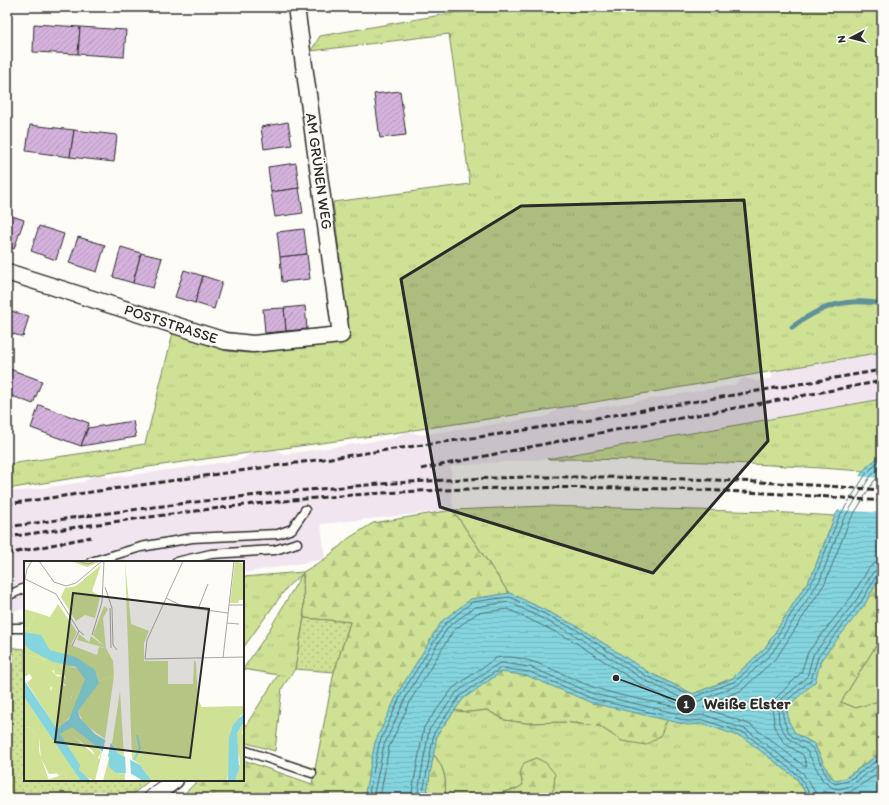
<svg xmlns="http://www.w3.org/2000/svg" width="889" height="805" font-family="Itim,sans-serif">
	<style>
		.built { fill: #f1e6ef }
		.grass { fill: url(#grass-tufts); stroke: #7c8660 }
		.forest { fill: url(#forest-firs); stroke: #7c8660 }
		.park { fill: url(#park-dots); stroke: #7c8660 }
		.water { fill: url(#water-rules); stroke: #619197 }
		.pier { fill: #fdfcf7 }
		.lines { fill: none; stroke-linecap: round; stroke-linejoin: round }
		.shore { stroke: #4f6f73; stroke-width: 1 }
		.stream { stroke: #619197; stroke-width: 5 }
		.building { fill: url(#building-hatch); stroke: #2b2b2b }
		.service-casing { stroke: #2b2b2b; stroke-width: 11 }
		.minor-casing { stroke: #2b2b2b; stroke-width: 19 }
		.service { stroke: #fdfcf7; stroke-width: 8 }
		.minor { stroke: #fdfcf7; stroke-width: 16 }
		.rail { stroke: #2b2b2b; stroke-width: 3; stroke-dasharray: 6 3; stroke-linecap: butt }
		.marked { fill: #2b2b2b; fill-opacity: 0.2; stroke: #2b2b2b; stroke-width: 3; stroke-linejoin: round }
		.labels { text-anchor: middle; stroke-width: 3.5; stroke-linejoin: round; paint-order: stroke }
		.street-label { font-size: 15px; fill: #2b2b2b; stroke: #fdfcf7 }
		.inset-river { fill: none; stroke: #85d5df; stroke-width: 2 }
		.inset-road { fill: none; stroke: #a9a8a5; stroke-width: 1 }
		.view { fill: #2b2b2b; fill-opacity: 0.15; stroke: #2b2b2b; stroke-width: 2 }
		.inset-edge { fill: none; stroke: #2b2b2b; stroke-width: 2 }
		.leader { fill: none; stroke: #2b2b2b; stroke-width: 1.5 }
		.callout-dot { fill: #2b2b2b; stroke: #fdfcf7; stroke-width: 1.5 }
		.mark-label { font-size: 12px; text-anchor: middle; font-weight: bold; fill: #fff }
		.callout-label { font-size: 16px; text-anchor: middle; font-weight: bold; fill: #2b2b2b; stroke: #fdfcf7; stroke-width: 3.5; stroke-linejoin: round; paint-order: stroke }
	</style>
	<defs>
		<pattern id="grass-tufts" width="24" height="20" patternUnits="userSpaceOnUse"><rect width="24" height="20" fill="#cee195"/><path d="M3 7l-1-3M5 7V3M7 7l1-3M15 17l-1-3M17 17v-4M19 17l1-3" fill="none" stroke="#b1c181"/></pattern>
		<pattern id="forest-firs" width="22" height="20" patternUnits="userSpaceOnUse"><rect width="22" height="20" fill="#cee195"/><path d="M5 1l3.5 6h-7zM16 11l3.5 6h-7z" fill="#b1c181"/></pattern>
		<pattern id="park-dots" width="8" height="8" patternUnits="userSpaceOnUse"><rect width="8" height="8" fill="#cee195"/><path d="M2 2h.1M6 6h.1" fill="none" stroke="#b1c181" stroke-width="1.8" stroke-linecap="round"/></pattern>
		<pattern id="water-rules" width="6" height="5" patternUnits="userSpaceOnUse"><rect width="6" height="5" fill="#85d5df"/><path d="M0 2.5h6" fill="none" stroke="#73b7c0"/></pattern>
		<pattern id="building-hatch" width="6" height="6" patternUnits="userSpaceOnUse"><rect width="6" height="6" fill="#d4b2dd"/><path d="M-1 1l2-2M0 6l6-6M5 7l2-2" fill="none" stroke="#b699be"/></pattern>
	</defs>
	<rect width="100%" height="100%" fill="#fdfcf7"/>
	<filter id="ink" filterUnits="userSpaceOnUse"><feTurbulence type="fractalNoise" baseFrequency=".025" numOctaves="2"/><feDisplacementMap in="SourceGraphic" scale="8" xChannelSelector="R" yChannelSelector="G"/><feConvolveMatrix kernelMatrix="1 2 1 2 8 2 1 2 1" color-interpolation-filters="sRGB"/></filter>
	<g filter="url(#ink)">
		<polygon class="built" points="882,352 882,399 547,459 451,466 453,510 321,524 325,559 243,573 243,562 25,562 25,609 7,612 7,491 20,491 84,482 96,474 109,478 241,460 253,452 273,449 285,454 396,438 407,431 421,435 548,416 559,408 572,406 584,410 734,385 744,378 757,381 772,378 772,371"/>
		<g class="grass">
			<path d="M487,7h395v345c-145,25 -289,52 -434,73 -147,22 -295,39 -441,64v-22l3,-3 135,-20 28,-111 54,18 21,2 102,-13 -17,-138 137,-18 -21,-150 -138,17 9,-15z"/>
			<path d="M882,399v55l-19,17c-106,-8 -210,-12 -316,-12z"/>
			<polygon points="545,506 771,512 835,516 812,575 765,648 733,678 693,694 648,672 510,595 453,510"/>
			<polygon points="303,572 304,618 295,669 282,688 275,751 243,742 243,730 278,675 243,669 265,637 302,574 288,586 243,648 243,577"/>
			<polygon points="882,636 882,700 856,708 841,702"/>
			<path d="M450,710l18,2 19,-2 18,10 22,3 37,-1 35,4 23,15 46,-22 39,4 39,13 51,43 12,19h-260l4,-10 -33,-15 3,12 -7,4 -21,5 -2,4h-49c4,-16 0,-33 -12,-45l7,-36z"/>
		</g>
		<g class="forest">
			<polygon points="453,510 510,595 367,798 179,798 199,780 243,780 243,760 312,784 334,672 350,622 304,618 303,572 325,559 349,538 373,523"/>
			<polygon points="882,570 882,636 841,702 856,708 882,700 882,752 841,781 832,781 814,744 795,733 784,720 787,706 812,666"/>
			<polygon points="527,666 668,719 660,736 646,745 622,741 599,726 564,722 527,723 505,720 487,710 468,712 450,710 482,673"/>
			<path d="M432,753c12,12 16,29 12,45h-27z"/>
			<polygon points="536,758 546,763 555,774 554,788 549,798 493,798 495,794 516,789 523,785 520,773 524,763"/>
		</g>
		<g class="park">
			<polygon points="304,618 350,622 334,672 295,669"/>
			<polygon points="7,647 25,649 25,780 150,780 128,798 7,798"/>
		</g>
		<polygon class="water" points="882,453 882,574 865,604 821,660 815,682 787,707 788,720 795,733 814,744 830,776 837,781 846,778 882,752 882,798 809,798 797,779 744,738 704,724 688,725 592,703 528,676 501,672 463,699 437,735 426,798 364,798 375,742 399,691 442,621 471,599 510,593 577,626 648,672 693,694 733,678 765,648 812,575 835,516 863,471"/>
		<polygon class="pier" points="857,476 882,478 882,513 836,510"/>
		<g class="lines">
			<g class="shore">
				<polyline points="882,474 874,481 849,522 825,583 777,657 742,690 705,705 704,708 751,725 804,766 807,766 803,755 784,743 775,727 772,708 773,701 801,673 808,652 852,596 869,568 875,563 882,562"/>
				<polyline points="882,568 873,572 857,599 813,655 807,677 781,700 778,707 779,723 787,737 807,751 823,781 833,788 839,789 850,786 882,763"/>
				<path d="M882,573l-5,2 -16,27 -43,55 -7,23 -27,23c-4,9 1,26 8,33 5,5 15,6 19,11 11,12 10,28 24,37l13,-3 34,-24"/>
				<polyline points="368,798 379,744 402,693 445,624 472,602 510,597 575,629 646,676 694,697 736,681 768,650 815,577 839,517 866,474 882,458"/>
				<polyline points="373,798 384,745 407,695 448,627 475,607 509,602 573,634 644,680 690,702 696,702 738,685 772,653 820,580 843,520 870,477 882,465"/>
				<path d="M380,798l9,-51 23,-49 41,-67 24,-18 31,-4 62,30 71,46 39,20 -3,2c-26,-6 -55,-10 -81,-19 -28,-9 -70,-37 -100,-30l-43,30 -29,39 -13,71"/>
				<polyline points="417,798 429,730 457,692 496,665 502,663 530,667 594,694 688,716 705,715 747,730 803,773 815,792 817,798"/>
				<polyline points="422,798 434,733 460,696 501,668 530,672 593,699 688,721 704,720 746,734 800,777 812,798"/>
				<polyline points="823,798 823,791 837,795 850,792 882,771"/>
			</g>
			<path class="stream" d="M792,327c29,-21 54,-30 90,-23"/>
		</g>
		<g class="building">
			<polygon points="34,24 80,27 78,54 33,52"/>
			<polygon points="80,27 126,30 124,57 78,54"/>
			<polygon points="400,91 406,135 380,138 374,94"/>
			<polygon points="288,122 292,145 264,149 261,127"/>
			<polygon points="30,125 74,130 70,157 26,151"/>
			<polygon points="74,130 117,135 114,162 70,157"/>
			<polygon points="296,163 299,188 271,192 268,167"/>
			<polygon points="299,188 303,213 275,217 271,192"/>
			<polygon points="7,214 24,220 14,249 7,246"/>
			<polygon points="39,226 64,234 56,260 31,251"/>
			<polygon points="304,229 307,254 280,257 277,232"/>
			<polygon points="78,237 105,245 97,272 69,263"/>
			<polygon points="121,247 141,253 133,283 113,277"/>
			<polygon points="141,253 162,258 153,288 133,283"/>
			<polygon points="307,254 310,279 282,282 280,257"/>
			<polygon points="184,270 203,276 195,303 175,297"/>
			<polygon points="203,276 222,282 214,309 195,303"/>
			<polygon points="305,306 307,329 286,331 284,308"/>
			<polygon points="284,308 286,331 265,333 263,309"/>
			<polygon points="7,310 29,316 23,337 7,332"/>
			<polygon points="7,368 42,381 33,404 7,394"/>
			<polygon points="39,405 89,423 81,446 31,428"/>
			<polygon points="133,421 136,437 81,446 88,428"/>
		</g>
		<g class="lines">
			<defs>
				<g id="service">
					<polyline points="91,562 141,547 192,538 278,534 292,529 305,510"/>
					<polyline points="176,562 211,554 275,550 297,543"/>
					<polyline points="7,596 25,588"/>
					<polyline points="7,628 25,628"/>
					<polyline points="243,750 312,773"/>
				</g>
				<g id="minor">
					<polyline points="7,272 225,341 253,344 341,335 296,7"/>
					<polyline points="152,798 175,780"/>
				</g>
			</defs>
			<use href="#service" class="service-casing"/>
			<use href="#minor" class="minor-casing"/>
			<use href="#service" class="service"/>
			<use href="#minor" class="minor"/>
			<g class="rail">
				<polyline points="421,469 594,434 882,381"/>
				<polyline points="7,504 507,433 882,370"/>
				<path d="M7,527c175,-25 350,-47 527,-50 116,-1 232,4 348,13"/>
				<path d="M7,537c106,-15 212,-31 320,-40 184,-15 370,-11 555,4"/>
				<polyline points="7,554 91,537"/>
			</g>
		</g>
	</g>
	<path class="marked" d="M744,200l24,241 -115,132 -213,-66 -39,-228 120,-73z"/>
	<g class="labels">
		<g class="street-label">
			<text transform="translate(319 171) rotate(82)" y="5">AM GRÜNEN WEG</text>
			<text transform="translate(171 324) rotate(18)" y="5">POSTSTRASSE</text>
		</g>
	</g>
	<g transform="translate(24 561)">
		<rect width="220" height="220" fill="#fdfcf7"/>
		<path d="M47,0h30l-14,6zM101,1l6,62 18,7 -5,12v18h24v23h25l1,-24 2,2 2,38 4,7 42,-1v7l-4,3 -13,65h-75l-12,-16 -8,-6zM80,45l4,3 -5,9 3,30 -29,-8 2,-6 10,8 2,-6 14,11 -12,-12zM0,48l11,3 -6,17 -5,-1zM0,93l17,4 6,6v6l-4,11 8,5 -1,4 3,1 8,-8 4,3 1,-5 -1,-5 -10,-2 -2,-6 8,-2 18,2v8l-8,22 3,9 -1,6 -12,14 -5,1 -29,-45 5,-5 -2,-4 -6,3zM90,114l-2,15 -7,49 -21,-15 -6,-13 20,-29zM96,130l4,65 -6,-3 -6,-9zM0,136l50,73 7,11h-12l-6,-9 -4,4 -8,-12 -10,-6 -2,-21 -10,-10 -5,1zM220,161l-6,37 1,6h5v16h-9l4,-12 -2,-10v-26zM49,175l26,23 3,-7 -7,29 -13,-6 -2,-14 -7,-14zM85,197l7,15 9,1v7h-22z" fill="#cee195"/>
		<path d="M34,43l19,28 -6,13 26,10 2,-8 7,1 7,13 1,14 -16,7 -1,-7 -47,-25 -26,-17v-5l5,1 6,-17 15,5zM0,81l6,8 43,16 -6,2 -6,-2 -9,5 6,6 5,-2 3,6h4l-1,4 -9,-2 1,8 -4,2 -2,-4 -5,6 2,-8 -9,-6 -1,-4 5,-7v-6l-6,-6 -17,-4zM56,109l6,6v8l-12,23 -4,-5zM48,165l30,26 -5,7 -5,-9 -19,-14v11l6,4 2,10 5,5 1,6 -5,3 -22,-41zM220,172v32l-4,2 -2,-29zM22,196l6,8 6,3 2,5 -11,1 -8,-16zM39,211l6,9h-26l16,-5z" fill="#cee195"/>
		<path d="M5,166l10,10v14l10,30h-25v-53z" fill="#cee195"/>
		<path d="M211,0l9,3 -1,36h-4l-1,3h-8zM77,4l-9,26 8,6 -5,21 -10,-3 -9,6 -15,-24 4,-9 11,-2z" fill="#cee195"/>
		<path d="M0,71l17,3 9,15 26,7 19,13 4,13 -21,28 2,7 15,16 17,10 6,9 22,12 12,16h-9l-11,-7 -16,-1 -7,-6v-10l-37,-30 -12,7 20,31 -1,5 12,11h-10l-57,-84v-17l33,49 12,-10 16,-40 -9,-12 -23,-5 -23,-12 -6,-6zM220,152v9l-7,11 2,36 -4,12h-7l1,-43 4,-13z" fill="#85d5df"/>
		<path d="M82,176l5,4 -4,20 -5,-6zM101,193l5,2 1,20h-5z" fill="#fdfcf7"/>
		<path class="inset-river" d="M110,199l6,-12 -3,-13"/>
		<path class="inset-road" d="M8,0l-5,8 -2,10 31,15 23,37M15,0l15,21 12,4 10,-3 26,-22M53,0l11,3 8,-3M159,0l-36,79 -2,19 99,-2M81,26l7,21 1,37 4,5M142,37l18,9 44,6M205,44h15M86,47l1,40M174,48l10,-25M203,62l12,1M68,74l10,-33 2,-41M48,85l7,-15 5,4M199,97l11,-97"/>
		<path class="view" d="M49,32l136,16 -19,149 -135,-16z"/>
		<rect width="220" height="220" class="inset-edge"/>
	</g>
	<path class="leader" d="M616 678L686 704"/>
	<g class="callout-dot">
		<circle cx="616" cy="678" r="4"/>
		<circle cx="686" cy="704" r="10"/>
	</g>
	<g class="mark-label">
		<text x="686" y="708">1</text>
	</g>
	<g class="callout-label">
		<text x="747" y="709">Weiße Elster</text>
	</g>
	<rect width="889" height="805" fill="none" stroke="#fdfcf7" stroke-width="24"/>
	<rect x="12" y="12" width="865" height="781" fill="none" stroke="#2b2b2b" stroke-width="1.5" filter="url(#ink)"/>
	<g transform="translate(851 38) rotate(263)" stroke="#fdfcf7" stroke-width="3" paint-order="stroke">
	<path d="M0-3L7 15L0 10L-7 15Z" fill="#2b2b2b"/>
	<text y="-6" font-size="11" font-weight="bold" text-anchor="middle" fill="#2b2b2b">N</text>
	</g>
</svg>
